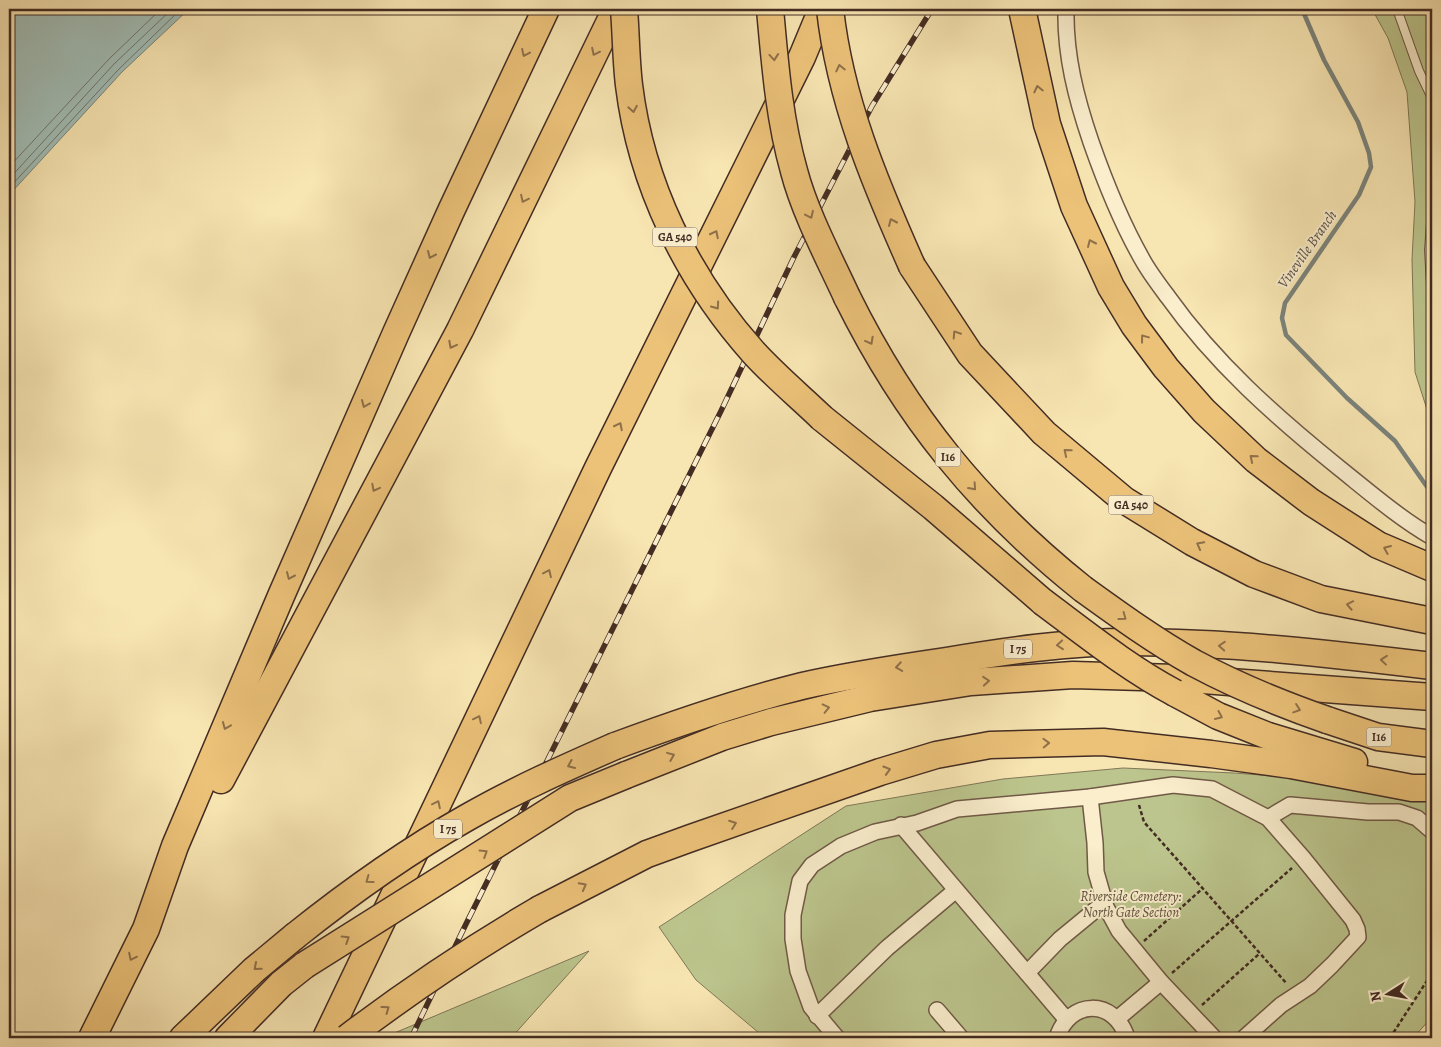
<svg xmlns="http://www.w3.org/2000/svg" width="1441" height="1047" font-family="Alegreya,serif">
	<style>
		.green { fill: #bcc58d; stroke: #807858 }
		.water { fill: #a1bdb6; stroke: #7b837b }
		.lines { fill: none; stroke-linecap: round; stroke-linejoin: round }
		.shore { stroke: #72746c; stroke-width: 1 }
		.stream { stroke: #7b837b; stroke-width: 4.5 }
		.service-casing { stroke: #705a47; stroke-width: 10 }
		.minor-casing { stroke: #705a47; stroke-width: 18 }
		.motorway-casing { stroke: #432c23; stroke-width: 29 }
		.path { stroke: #432c23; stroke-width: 2.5; stroke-dasharray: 4 2.5; stroke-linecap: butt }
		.service { stroke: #faeecd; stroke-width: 8 }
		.minor { stroke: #faeecd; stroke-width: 15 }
		.motorway { stroke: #ecc279; stroke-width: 26 }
		.rail-casing { stroke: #432c23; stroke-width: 5.5 }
		.rail { stroke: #faeecd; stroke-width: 4; stroke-dasharray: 11; stroke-linecap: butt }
		.motorway-bridge-casing { stroke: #432c23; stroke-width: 29; stroke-linecap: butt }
		.motorway-bridge { stroke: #ecc279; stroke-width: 26 }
		.oneway { stroke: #8f704a }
		.labels { text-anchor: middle; stroke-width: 4; stroke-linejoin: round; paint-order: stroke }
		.shield { fill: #faeecd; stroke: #7a6656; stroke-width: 1 }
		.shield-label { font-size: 12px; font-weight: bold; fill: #432c23 }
		.park-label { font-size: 14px; font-style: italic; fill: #61523e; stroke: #faeecd }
		.water-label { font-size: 15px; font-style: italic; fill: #5a5048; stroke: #faeecd }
	</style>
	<rect width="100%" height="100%" fill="#f7e5b2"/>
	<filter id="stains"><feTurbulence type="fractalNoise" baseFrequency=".004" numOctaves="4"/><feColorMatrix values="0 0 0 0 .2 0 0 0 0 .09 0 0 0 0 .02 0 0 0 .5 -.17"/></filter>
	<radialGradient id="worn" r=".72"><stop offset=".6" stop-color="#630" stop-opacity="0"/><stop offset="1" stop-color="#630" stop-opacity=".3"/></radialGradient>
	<g class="green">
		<polygon points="1372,9 1432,9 1432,425 1415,372 1412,260 1415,202 1407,92 1388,38"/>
		<polygon points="1123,768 1234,773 1432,788 1432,1017 1413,1038 765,1038 696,980 659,927 846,806 1003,779"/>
		<polygon points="589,951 511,1038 390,1038 392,1034"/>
	</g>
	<polygon class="water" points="9,9 189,9 122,72 9,195"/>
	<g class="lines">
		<g class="shore">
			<polyline points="9,167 109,59 161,9"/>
			<polyline points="9,179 114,64 172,9"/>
			<polyline points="9,188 119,69 181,9"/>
		</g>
		<polyline class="stream" points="1302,9 1324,60 1358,122 1369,153 1371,167 1359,195 1285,303 1282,318 1286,335 1347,398 1395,441 1432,494"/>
		<defs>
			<g id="service">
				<polyline points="1397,9 1419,71 1432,98"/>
				<polyline points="1432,210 1429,250 1432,302"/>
			</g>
			<g id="minor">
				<path d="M1066,9c-1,46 10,89 25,133 14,40 30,80 51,117 7,13 17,26 26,38 47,66 107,119 170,170 30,24 61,51 94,70"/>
				<polyline points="1090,797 1095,843 1096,872 1106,907 1119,931 1161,982 1214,1038"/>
				<polyline points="1268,818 1290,805 1368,812 1399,812 1417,818 1432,831"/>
				<polyline points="901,825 1066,1019"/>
				<polyline points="1027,973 1060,939 1105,902"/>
				<polyline points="937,1010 961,1038"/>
				<polyline points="817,1016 887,948 956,890"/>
				<polyline points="1117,1019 1161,982"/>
				<polyline points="837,1038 811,1007 798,971 793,939 793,915 800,881 812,865 841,846 875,832 917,823 957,809 1090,797 1173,785 1212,789 1268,818 1303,858 1353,920 1357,929 1358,937 1332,965 1310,986 1281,1005 1244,1038"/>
				<path d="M1057,1038c12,-39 58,-40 70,0"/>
			</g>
			<g id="motorway">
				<polyline points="1022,9 1047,124 1074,206 1111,287 1134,325 1166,368 1204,411 1256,460 1311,502 1378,545 1432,568"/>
				<polyline points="912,266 970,354 1044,433 1124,500 1192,542 1254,574 1321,599 1432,621"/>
				<path d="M847,297c59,119 132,209 236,292"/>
				<polyline points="822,418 933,507 1043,602"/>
				<polyline points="1175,693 1218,716 1268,736 1354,762"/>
				<polyline points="1327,720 1378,737 1432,744"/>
				<path d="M615,746c62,-23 123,-44 187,-60 48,-11 96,-18 144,-25 61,-10 121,-19 182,-19 102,0 204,12 304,24"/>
				<polyline points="626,775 722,737 771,722 870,698 971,682 1073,675 1176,678 1432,697"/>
				<polyline points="221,780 460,330 616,9"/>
				<polyline points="540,909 647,854 691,838 880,772 936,755 990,745 1103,742 1211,754 1291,765 1412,788 1432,788"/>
				<polyline points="92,1038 146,929 175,846 281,596 396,333 451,211 546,9"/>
				<polyline points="183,1038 254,970 295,936"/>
				<polyline points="228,1038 281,984 305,965"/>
				<polyline points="326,1038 598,468 802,57 822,9"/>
			</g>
		</defs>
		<use href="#service" class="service-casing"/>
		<use href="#minor" class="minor-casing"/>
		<use href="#motorway" class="motorway-casing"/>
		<g class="path">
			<polyline points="1139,805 1144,822 1287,984"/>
			<polyline points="1144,941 1202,889"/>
			<polyline points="1172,973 1292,868"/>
			<polyline points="1202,1005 1259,954"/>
			<polyline points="1390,1038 1432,973"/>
		</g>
		<use href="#service" class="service"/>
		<use href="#minor" class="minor"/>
		<use href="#motorway" class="motorway"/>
		<defs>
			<polyline id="rail" points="411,1038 465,926 721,411 794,257 872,106 932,9"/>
		</defs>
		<use href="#rail" class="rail-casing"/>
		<use href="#rail" class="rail"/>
		<defs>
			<g id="motorway-bridge">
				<path d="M624,9c2,25 2,51 5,76 12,99 58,193 125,268 21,23 45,43 68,65"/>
				<path d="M770,9c5,55 9,109 24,162 11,42 35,87 53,126"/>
				<path d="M830,9c10,91 45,174 82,257"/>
				<path d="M1083,589c36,26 72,52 111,74 43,23 87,41 133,57"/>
				<path d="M1043,602c43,32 85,66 132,91"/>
				<path d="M295,936c55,-44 111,-84 173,-119 47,-27 97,-49 147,-71"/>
				<polyline points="305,965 570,798 626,775"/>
				<path d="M347,1038c62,-47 126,-90 193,-129"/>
			</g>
		</defs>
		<use href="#motorway-bridge" class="motorway-bridge-casing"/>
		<use href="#motorway-bridge" class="motorway-bridge"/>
	</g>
	<defs><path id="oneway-chevron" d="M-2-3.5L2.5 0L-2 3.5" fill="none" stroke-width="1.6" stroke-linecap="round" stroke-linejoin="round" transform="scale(1.25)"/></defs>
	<g class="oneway">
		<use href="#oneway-chevron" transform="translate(595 52) rotate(116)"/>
		<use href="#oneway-chevron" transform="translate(525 53) rotate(115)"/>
		<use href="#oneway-chevron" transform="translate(774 57) rotate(85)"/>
		<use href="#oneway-chevron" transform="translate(840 68) rotate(-103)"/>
		<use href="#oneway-chevron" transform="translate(1038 89) rotate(-103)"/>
		<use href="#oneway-chevron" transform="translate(633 109) rotate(80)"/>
		<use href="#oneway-chevron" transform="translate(524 199) rotate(116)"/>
		<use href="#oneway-chevron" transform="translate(810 215) rotate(65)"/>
		<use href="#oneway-chevron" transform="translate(892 222) rotate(-114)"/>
		<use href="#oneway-chevron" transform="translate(715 234) rotate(-63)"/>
		<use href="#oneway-chevron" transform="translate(1091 243) rotate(-114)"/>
		<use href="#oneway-chevron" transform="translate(431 255) rotate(114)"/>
		<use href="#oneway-chevron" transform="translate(716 306) rotate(55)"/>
		<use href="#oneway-chevron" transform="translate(956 334) rotate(-123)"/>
		<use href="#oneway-chevron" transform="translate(1144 338) rotate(-127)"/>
		<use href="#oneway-chevron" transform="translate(870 341) rotate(61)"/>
		<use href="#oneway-chevron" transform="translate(452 345) rotate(118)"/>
		<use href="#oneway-chevron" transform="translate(365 404) rotate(113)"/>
		<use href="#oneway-chevron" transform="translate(619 426) rotate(-63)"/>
		<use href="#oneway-chevron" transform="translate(1067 452) rotate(-140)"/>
		<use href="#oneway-chevron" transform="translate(1253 458) rotate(-140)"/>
		<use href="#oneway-chevron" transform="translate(973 487) rotate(48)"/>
		<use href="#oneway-chevron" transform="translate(375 488) rotate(118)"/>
		<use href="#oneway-chevron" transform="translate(1200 545) rotate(-152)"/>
		<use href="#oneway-chevron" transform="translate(1387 549) rotate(-157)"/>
		<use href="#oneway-chevron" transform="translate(548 573) rotate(-65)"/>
		<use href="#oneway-chevron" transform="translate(290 576) rotate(114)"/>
		<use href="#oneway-chevron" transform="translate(1350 605) rotate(-169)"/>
		<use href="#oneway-chevron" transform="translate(1123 617) rotate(36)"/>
		<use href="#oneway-chevron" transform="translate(1060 645) rotate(175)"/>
		<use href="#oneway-chevron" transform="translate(1222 646) rotate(-176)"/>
		<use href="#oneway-chevron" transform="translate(1384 660) rotate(-174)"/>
		<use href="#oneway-chevron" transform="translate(899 667) rotate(171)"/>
		<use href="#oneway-chevron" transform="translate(986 681) rotate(-5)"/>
		<use href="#oneway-chevron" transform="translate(826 708) rotate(-13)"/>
		<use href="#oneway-chevron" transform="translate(1297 709) rotate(19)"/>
		<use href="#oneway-chevron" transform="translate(1219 716) rotate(24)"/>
		<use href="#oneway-chevron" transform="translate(478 719) rotate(-64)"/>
		<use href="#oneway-chevron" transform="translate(226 726) rotate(113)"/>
		<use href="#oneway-chevron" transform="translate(1046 743) rotate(-2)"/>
		<use href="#oneway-chevron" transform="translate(671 756) rotate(-22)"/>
		<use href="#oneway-chevron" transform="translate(571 765) rotate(156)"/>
		<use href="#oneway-chevron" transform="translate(887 770) rotate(-17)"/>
		<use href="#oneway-chevron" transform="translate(437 804) rotate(-64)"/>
		<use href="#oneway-chevron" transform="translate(733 824) rotate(-20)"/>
		<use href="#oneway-chevron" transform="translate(484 853) rotate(-32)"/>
		<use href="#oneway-chevron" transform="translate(369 880) rotate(144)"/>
		<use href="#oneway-chevron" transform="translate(583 886) rotate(-28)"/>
		<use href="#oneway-chevron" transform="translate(346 939) rotate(-32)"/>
		<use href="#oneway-chevron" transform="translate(132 957) rotate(116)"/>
		<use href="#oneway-chevron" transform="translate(257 967) rotate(139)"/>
		<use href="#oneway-chevron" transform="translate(386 1009) rotate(-36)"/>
	</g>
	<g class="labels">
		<g class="shield">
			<rect x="652.5" y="227.5" width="45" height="19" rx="4"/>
			<rect x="935.5" y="447.5" width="25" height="19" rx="4"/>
			<rect x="1108.5" y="495.5" width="45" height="19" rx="4"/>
			<rect x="1004" y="639.5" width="28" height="19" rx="4"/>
			<rect x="1366.5" y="727.5" width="25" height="19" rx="4"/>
			<rect x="434" y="819.5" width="28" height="19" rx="4"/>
		</g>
		<g class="shield-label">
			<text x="675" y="241">GA 540</text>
			<text x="948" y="461">I16</text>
			<text x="1131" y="509">GA 540</text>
			<text x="1018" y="653">I 75</text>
			<text x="1379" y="741">I16</text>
			<text x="448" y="833">I 75</text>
		</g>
		<g class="park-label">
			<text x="1131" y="901">Riverside Cemetery:<tspan x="1131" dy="16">North Gate Section</tspan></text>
		</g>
		<g class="water-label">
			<text transform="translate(1307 249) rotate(-55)" y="5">Vineville Branch</text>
		</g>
	</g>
	<rect width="1441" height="1047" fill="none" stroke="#f7e5b2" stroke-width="30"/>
	<rect x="10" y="10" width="1421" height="1027" fill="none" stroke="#432c23" stroke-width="2.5"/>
	<rect x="15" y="15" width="1411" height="1017" fill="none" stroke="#432c23"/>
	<g transform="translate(1388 994) rotate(259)" stroke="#faeecd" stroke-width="4" paint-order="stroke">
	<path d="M0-4L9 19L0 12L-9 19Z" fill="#432c23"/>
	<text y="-8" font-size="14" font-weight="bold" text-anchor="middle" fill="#432c23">N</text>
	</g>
	<rect width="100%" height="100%" filter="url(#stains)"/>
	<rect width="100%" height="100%" fill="url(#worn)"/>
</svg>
